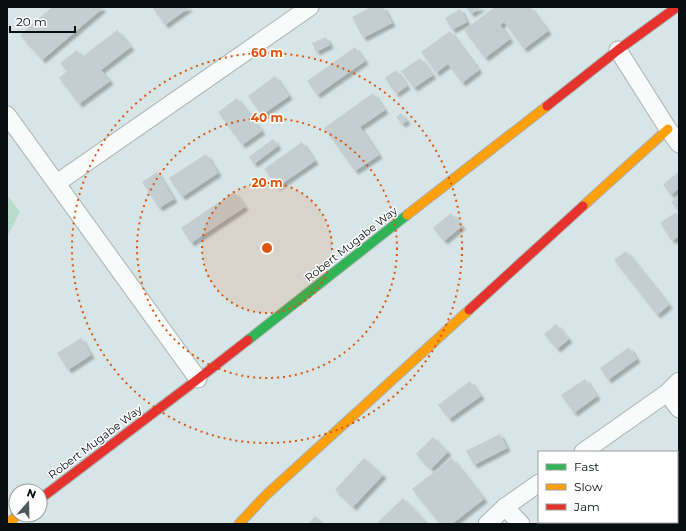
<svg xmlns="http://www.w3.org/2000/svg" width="686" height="531" font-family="Montserrat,sans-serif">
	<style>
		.green { fill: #b9dbca }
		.building { fill: #c4ced0; filter: url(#shadow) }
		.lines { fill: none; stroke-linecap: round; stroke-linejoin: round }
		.street-casing { stroke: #a8b1b2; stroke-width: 19 }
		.fast-casing { stroke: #a8b1b2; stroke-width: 11 }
		.slow-casing { stroke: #a8b1b2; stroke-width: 11 }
		.jam-casing { stroke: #a8b1b2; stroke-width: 11 }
		.street { stroke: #f9fbfb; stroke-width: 17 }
		.fast { stroke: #30b455; stroke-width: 9 }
		.slow { stroke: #ff9f0a; stroke-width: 9 }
		.jam { stroke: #e5322d; stroke-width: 9 }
		.ring { fill: none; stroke: #dd550c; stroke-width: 2; stroke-dasharray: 2 4 }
		.labels { text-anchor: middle; stroke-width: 3; stroke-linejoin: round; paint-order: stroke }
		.street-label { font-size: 11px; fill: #060e0f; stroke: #fff }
		.centre { fill: #dd550c; stroke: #fff; stroke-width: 2 }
		.ring-label { font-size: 12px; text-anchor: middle; font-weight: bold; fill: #dd550c; stroke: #fff; stroke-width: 3; stroke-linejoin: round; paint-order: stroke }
	</style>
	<defs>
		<filter id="shadow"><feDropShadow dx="3.5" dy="3.5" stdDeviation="1" flood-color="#0004"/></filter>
	</defs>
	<rect width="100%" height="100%" fill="#d8e5e6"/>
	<polygon class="green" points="7,195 20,212 7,237"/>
	<g class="building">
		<polygon points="52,7 102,7 103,8 42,60 20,35"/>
		<polygon points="152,7 190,7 165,25"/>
		<polygon points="371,7 383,7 392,23 363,38 352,17"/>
		<polygon points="466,7 482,7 471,14"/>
		<polygon points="495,7 530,7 548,31 524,49 504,22 500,25 510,39 485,58 464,30"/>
		<polygon points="460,9 467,22 452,30 445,18"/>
		<polygon points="117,30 131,47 101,70 110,81 79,104 59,78 67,71 60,63 77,50 82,57"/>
		<polygon points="450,31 479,70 462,83 448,64 436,73 421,52"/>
		<polygon points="326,37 330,45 316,52 312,43"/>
		<polygon points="355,47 365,61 317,95 307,81"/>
		<polygon points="420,58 433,75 414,88 401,71"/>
		<polygon points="396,70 407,86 396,94 385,78"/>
		<polygon points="275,76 289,96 262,115 248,96"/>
		<polygon points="373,93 385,110 360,127 379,155 355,171 324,128"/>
		<polygon points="237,98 262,131 242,145 218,112"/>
		<polygon points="401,113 407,121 402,124 396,117"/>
		<polygon points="273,139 278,146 254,164 249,157"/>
		<polygon points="302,142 315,161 277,187 264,169"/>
		<polygon points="206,154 218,173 182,197 169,178"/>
		<polygon points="157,172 174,199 159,208 142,182"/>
		<polygon points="678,172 679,173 679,188 671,195 663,185"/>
		<polygon points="234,192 245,207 191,243 181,228"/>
		<polygon points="679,195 679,211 671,202"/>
		<polygon points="676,212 679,216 679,236 672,241 660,223"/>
		<polygon points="451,213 462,226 444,241 433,228"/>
		<polygon points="626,251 669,305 657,315 614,260"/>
		<polygon points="556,324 569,339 557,349 544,334"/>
		<polygon points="81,338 91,355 68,370 57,353"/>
		<polygon points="629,347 637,359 608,380 600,368"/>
		<polygon points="585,379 597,396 574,413 561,395"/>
		<polygon points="470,381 481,396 449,419 438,405"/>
		<polygon points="500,434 507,448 474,465 466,451"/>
		<polygon points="433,437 448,452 431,469 416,454"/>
		<polygon points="364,458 383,475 353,507 335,490"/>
		<polygon points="452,458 484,499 452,524 440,524 412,489"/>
		<polygon points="403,498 428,524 376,524"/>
		<polygon points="315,516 323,524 308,524"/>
	</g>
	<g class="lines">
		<defs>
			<g id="street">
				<polyline points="618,50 668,129 679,144"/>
				<polyline points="7,115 198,379"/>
				<polyline points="57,183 310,7"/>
				<polyline points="667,393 679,409"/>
				<polyline points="583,452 667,393 679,381"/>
				<polyline points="505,507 521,524"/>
				<polyline points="487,524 505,507 539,483"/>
			</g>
			<polyline id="fast" points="248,340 407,215"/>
			<g id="slow">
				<polyline points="583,206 668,129"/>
				<polyline points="407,215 547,106"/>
				<polyline points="7,524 18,515"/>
				<polyline points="239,524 265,496 469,310"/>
			</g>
			<g id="jam">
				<polyline points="547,106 618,50 677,7"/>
				<polyline points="469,310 583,206"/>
				<polyline points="40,499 198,379 248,340"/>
			</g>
		</defs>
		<use href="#street" class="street-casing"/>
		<use href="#fast" class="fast-casing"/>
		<use href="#slow" class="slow-casing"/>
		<use href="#jam" class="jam-casing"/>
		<use href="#street" class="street"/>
		<use href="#fast" class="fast"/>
		<use href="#slow" class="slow"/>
		<use href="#jam" class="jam"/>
	</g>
	<circle cx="267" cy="248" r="65" fill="#dd550c" fill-opacity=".12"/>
	<g class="ring">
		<circle cx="267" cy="248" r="65"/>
		<circle cx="267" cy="248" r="130"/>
		<circle cx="267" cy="248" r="195"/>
	</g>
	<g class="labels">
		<g class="street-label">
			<text transform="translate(351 244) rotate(-38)" y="4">Robert Mugabe Way</text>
			<text transform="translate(95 442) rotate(-37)" y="4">Robert Mugabe Way</text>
		</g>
	</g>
	<circle cx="267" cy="248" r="6" class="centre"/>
	<g class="ring-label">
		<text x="267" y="57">60 m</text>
		<text x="267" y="122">40 m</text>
		<text x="267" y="187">20 m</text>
	</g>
	<rect width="686" height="531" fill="none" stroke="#060e0f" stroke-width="16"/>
	<rect x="538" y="451" width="140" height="72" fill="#ffffff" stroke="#9b9f9f"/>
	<rect x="546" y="464" width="20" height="6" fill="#30b455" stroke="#9b9f9f"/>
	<text x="574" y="471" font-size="12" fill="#060e0f">Fast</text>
	<rect x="546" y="484" width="20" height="6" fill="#ff9f0a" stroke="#9b9f9f"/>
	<text x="574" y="491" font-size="12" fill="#060e0f">Slow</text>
	<rect x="546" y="504" width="20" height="6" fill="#e5322d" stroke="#9b9f9f"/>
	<text x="574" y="511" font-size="12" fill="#060e0f">Jam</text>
	<g transform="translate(28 503) rotate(20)"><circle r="19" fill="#ffffff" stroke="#9b9f9f"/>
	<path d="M0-3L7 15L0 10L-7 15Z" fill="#50595a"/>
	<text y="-6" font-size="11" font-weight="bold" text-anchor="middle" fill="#060e0f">N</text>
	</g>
	<path d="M10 26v6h65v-6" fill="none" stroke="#060e0f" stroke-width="2"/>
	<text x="16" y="26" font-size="12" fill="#060e0f" stroke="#ffffff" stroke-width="3" paint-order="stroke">20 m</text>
</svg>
